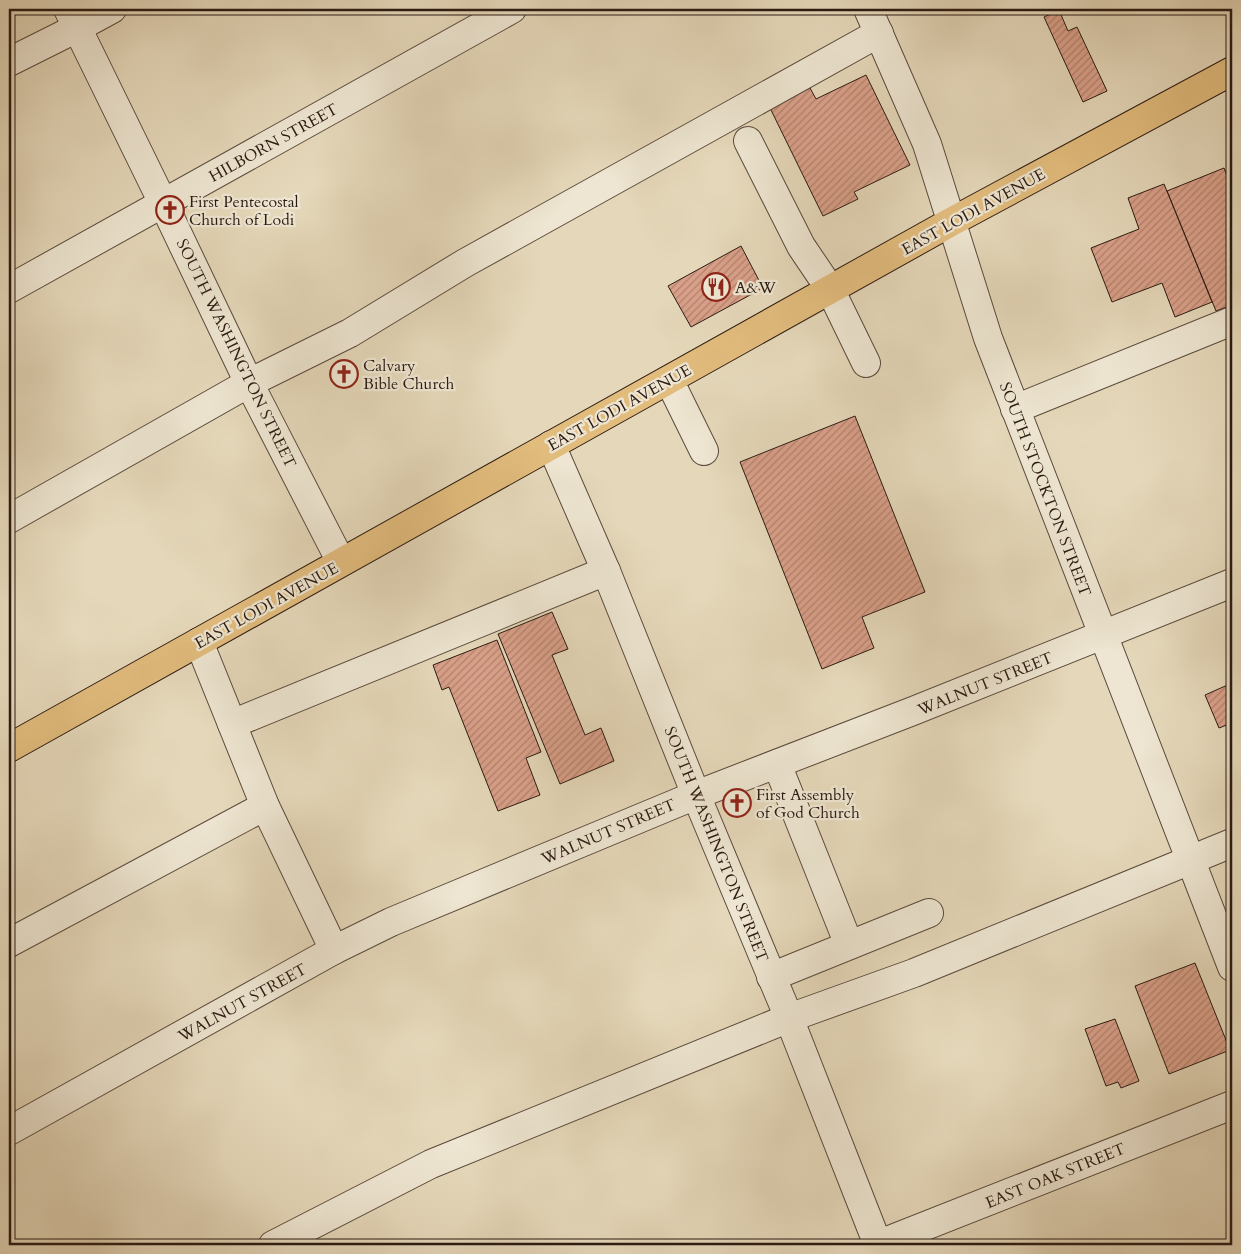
<svg xmlns="http://www.w3.org/2000/svg" width="1241" height="1254" font-family="Cardo,serif">
	<style>
		.building { fill: url(#building-hatch); stroke: #2b1a12 }
		.lines { fill: none; stroke-linecap: round; stroke-linejoin: round }
		.minor-casing { stroke: #5a4a3c; stroke-width: 30 }
		.major-casing { stroke: #2b1a12; stroke-width: 30 }
		.minor { stroke: #eee6d2; stroke-width: 28 }
		.major { stroke: #e2bc7d; stroke-width: 28 }
		.labels { text-anchor: middle; stroke-width: 4.5; stroke-linejoin: round; paint-order: stroke }
		.street-label { font-size: 16px; fill: #2b1a12; stroke: #eee6d2 }
		.poi-label { font-size: 16px; fill: #2b1a12; stroke: #eee6d2; text-anchor: start }
	</style>
	<defs>
		<pattern id="building-hatch" width="6" height="6" patternUnits="userSpaceOnUse" patternTransform="scale(1.25)"><rect width="6" height="6" fill="#daa089"/><path d="M-1 1l2-2M0 6l6-6M5 7l2-2" fill="none" stroke="#b1826f"/></pattern>
	</defs>
	<rect width="100%" height="100%" fill="#e5d8ba"/>
	<filter id="stains"><feTurbulence type="fractalNoise" baseFrequency=".004" numOctaves="4"/><feColorMatrix values="0 0 0 0 .2 0 0 0 0 .09 0 0 0 0 .02 0 0 0 .5 -.17"/></filter>
	<radialGradient id="worn" r=".72"><stop offset=".6" stop-color="#630" stop-opacity="0"/><stop offset="1" stop-color="#630" stop-opacity=".3"/></radialGradient>
	<g class="building">
		<polygon points="1059,10 1068,31 1077,27 1107,91 1083,102 1044,17"/>
		<polygon points="866,75 910,165 854,192 858,199 823,216 770,108 810,88 816,99"/>
		<polygon points="1224,168 1232,189 1232,305 1216,311 1167,191"/>
		<polygon points="1164,184 1212,302 1175,317 1162,283 1112,302 1091,248 1139,229 1128,198"/>
		<polygon points="741,246 763,288 691,327 668,286"/>
		<polygon points="855,416 925,592 862,617 874,648 822,669 740,462"/>
		<polygon points="552,612 568,649 552,655 585,735 601,728 614,761 560,784 498,634"/>
		<polygon points="497,640 541,752 526,758 540,795 498,811 449,687 442,690 433,665"/>
		<polygon points="1232,683 1232,723 1219,728 1205,695"/>
		<polygon points="1195,963 1230,1050 1169,1074 1135,986"/>
		<polygon points="1115,1019 1139,1081 1121,1088 1118,1082 1106,1086 1085,1029"/>
	</g>
	<g class="lines">
		<defs>
			<g id="minor">
				<polyline points="68,9 163,203 249,383 341,562"/>
				<polyline points="868,9 927,144 988,338 1232,967"/>
				<polyline points="9,62 77,28 112,9"/>
				<polyline points="748,141 801,246 830,289 866,363"/>
				<polyline points="9,289 512,9"/>
				<polyline points="669,380 704,451"/>
				<polyline points="1015,409 1232,321"/>
				<polyline points="551,445 606,571 696,795 789,1018 878,1245"/>
				<polyline points="9,519 249,383 350,333 465,263 879,33"/>
				<polyline points="199,642 265,806 334,950"/>
				<polyline points="232,724 606,571"/>
				<polyline points="777,764 849,945"/>
				<polyline points="9,943 265,806"/>
				<polyline points="771,977 929,913"/>
				<polyline points="9,1131 334,950 391,922 696,795 913,711 1232,583"/>
				<polyline points="273,1245 431,1164 789,1018 914,973 1232,843"/>
				<polyline points="877,1245 1232,1105"/>
			</g>
			<polyline id="major" points="9,748 951,222 1232,71"/>
		</defs>
		<use href="#minor" class="minor-casing"/>
		<use href="#major" class="major-casing"/>
		<use href="#minor" class="minor"/>
		<use href="#major" class="major"/>
	</g>
	<defs>
		<symbol id="church-ring" viewBox="-11 -11 22 22"><circle r="9.5" fill="#eee6d2" stroke="#8f2418" stroke-width="1.5"/><path d="M-1.2-6h2.4v3.5h3.3v2.4h-3.3V6h-2.4V-.1h-3.3v-2.4h3.3Z" fill="#8f2418"/></symbol>
		<symbol id="restaurant-ring" viewBox="-11 -11 22 22"><circle r="9.5" fill="#eee6d2" stroke="#8f2418" stroke-width="1.5"/><path d="M-5-6h1v4h1v-4h1v4h1v-4h1v5L-1.5 .5V6h-2V.5L-5-1ZM5-6V6H3V1.5H1.5Q1.5-4 5-6Z" fill="#8f2418"/></symbol>
	</defs>
	<g fill-rule="evenodd">
		<use href="#church-ring" x="154" y="194" width="32" height="32"/>
		<use href="#restaurant-ring" x="700" y="271" width="32" height="32"/>
		<use href="#church-ring" x="328" y="358" width="32" height="32"/>
		<use href="#church-ring" x="721" y="787" width="32" height="32"/>
	</g>
	<g class="labels">
		<g class="street-label">
			<text transform="translate(273 142) rotate(-29)" y="6">HILBORN STREET</text>
			<text transform="translate(973 211) rotate(-29)" y="6">EAST LODI AVENUE</text>
			<text transform="translate(237 353) rotate(64)" y="6">SOUTH WASHINGTON STREET</text>
			<text transform="translate(619 407) rotate(-29)" y="6">EAST LODI AVENUE</text>
			<text transform="translate(1046 489) rotate(69)" y="6">SOUTH STOCKTON STREET</text>
			<text transform="translate(266 605) rotate(-29)" y="6">EAST LODI AVENUE</text>
			<text transform="translate(985 683) rotate(-22)" y="6">WALNUT STREET</text>
			<text transform="translate(608 831) rotate(-23)" y="6">WALNUT STREET</text>
			<text transform="translate(717 844) rotate(68)" y="6">SOUTH WASHINGTON STREET</text>
			<text transform="translate(242 1002) rotate(-29)" y="6">WALNUT STREET</text>
			<text transform="translate(1055 1175) rotate(-22)" y="6">EAST OAK STREET</text>
		</g>
		<g class="poi-label">
			<text x="189" y="207">First Pentecostal<tspan x="189" dy="18">Church of Lodi</tspan></text>
			<text x="735" y="293">A&amp;W</text>
			<text x="363" y="371">Calvary<tspan x="363" dy="18">Bible Church</tspan></text>
			<text x="756" y="800">First Assembly<tspan x="756" dy="18">of God Church</tspan></text>
		</g>
	</g>
	<rect width="1241" height="1254" fill="none" stroke="#e5d8ba" stroke-width="30"/>
	<rect x="10" y="10" width="1221" height="1234" fill="none" stroke="#2b1a12" stroke-width="2.5"/>
	<rect x="15" y="15" width="1211" height="1224" fill="none" stroke="#2b1a12"/>
	<rect width="100%" height="100%" filter="url(#stains)"/>
	<rect width="100%" height="100%" fill="url(#worn)"/>
</svg>
